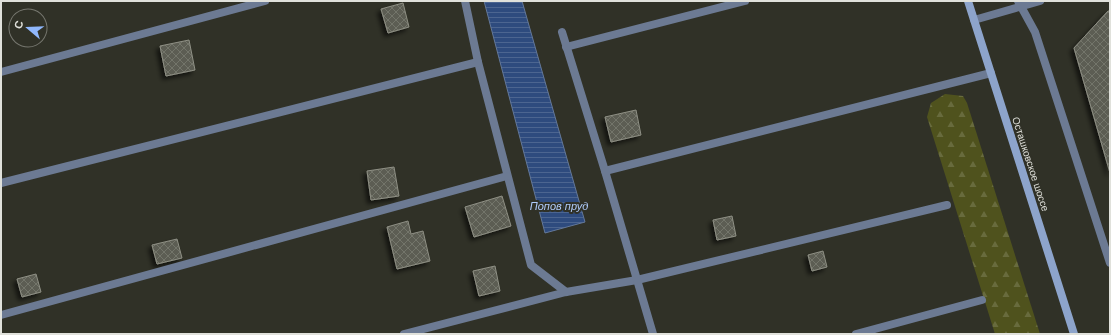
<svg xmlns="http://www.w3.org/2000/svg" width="1111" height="335" font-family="Arial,sans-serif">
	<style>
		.forest { fill: url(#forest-firs) }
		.water { fill: url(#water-rules); stroke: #63789a }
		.building { fill: url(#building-cross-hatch); stroke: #8f9085; filter: url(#shadow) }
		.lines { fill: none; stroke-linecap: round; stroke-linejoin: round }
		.lane { stroke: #6c7a93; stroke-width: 8 }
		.street { stroke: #6c7a93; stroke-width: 8 }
		.secondary { stroke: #8da4cb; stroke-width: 8 }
		.labels { text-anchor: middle; stroke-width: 4; stroke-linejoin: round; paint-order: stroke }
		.street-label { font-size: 10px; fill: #e0e1db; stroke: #303127 }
		.water-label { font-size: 11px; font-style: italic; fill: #afcbfa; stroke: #303127 }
	</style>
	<defs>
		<pattern id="forest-firs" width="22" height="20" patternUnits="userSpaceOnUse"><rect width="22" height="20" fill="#4f521d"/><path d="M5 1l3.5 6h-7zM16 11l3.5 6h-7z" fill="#686b3d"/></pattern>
		<pattern id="water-rules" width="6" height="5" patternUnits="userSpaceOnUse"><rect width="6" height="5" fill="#2e4b7e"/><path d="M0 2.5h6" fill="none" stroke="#4c6590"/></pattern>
		<pattern id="building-cross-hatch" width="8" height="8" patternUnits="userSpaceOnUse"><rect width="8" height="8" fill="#5c5d52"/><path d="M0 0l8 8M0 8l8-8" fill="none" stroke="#73746a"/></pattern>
		<filter id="shadow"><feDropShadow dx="-3.5" dy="3.5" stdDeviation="2" flood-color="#0009"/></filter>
	</defs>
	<rect width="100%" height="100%" fill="#303127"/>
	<polygon class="forest" points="945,94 963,96 967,103 1040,334 995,334 927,117 931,103"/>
	<polygon class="water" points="484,1 522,1 585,222 545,233"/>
	<g class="building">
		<polygon points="403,3 409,27 388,33 381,9"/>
		<polygon points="1108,11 1110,11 1110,173 1074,48"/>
		<polygon points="189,40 195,70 166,76 160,46"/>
		<polygon points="636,110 641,135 611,142 605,117"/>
		<polygon points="394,167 399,196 371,200 367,171"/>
		<polygon points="502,196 511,226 474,237 465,207"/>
		<polygon points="732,216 736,236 717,240 713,220"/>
		<polygon points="408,221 411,234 423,231 430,261 397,269 387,227"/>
		<polygon points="177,239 182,258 157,264 152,245"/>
		<polygon points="823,251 827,267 812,271 808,255"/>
		<polygon points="495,266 500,291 479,296 473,271"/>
		<polygon points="36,274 41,292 22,297 17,279"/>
	</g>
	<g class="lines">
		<g class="lane">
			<polyline points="465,1 478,62 531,265 566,292"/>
			<polyline points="1018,1 1035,32 1110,263"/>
			<polyline points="566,47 745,1"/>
			<polyline points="1,72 265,1"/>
			<polyline points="605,171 991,73"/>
			<polyline points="1,183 478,62"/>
			<polyline points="1,315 507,176"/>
			<polyline points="404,334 566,292 637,280 947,205"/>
			<polyline points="856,334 982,300"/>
		</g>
		<g class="street">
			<polyline points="974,20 1040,1"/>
			<polyline points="562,32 605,171 653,334"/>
		</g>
		<polyline class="secondary" points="968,1 1074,334"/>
	</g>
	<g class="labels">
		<g class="street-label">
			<text transform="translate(1031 164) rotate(72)" y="4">Осташковское шоссе</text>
		</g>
		<g class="water-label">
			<text x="559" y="210">Попов пруд</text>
		</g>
	</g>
	<rect width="1111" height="335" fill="none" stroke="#e0e1db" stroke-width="4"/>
	<g transform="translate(28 28) rotate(289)"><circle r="19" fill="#303127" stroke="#76776f"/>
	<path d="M0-3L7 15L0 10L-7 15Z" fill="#90b8fd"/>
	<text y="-6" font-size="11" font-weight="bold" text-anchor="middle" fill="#e0e1db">С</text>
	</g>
</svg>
